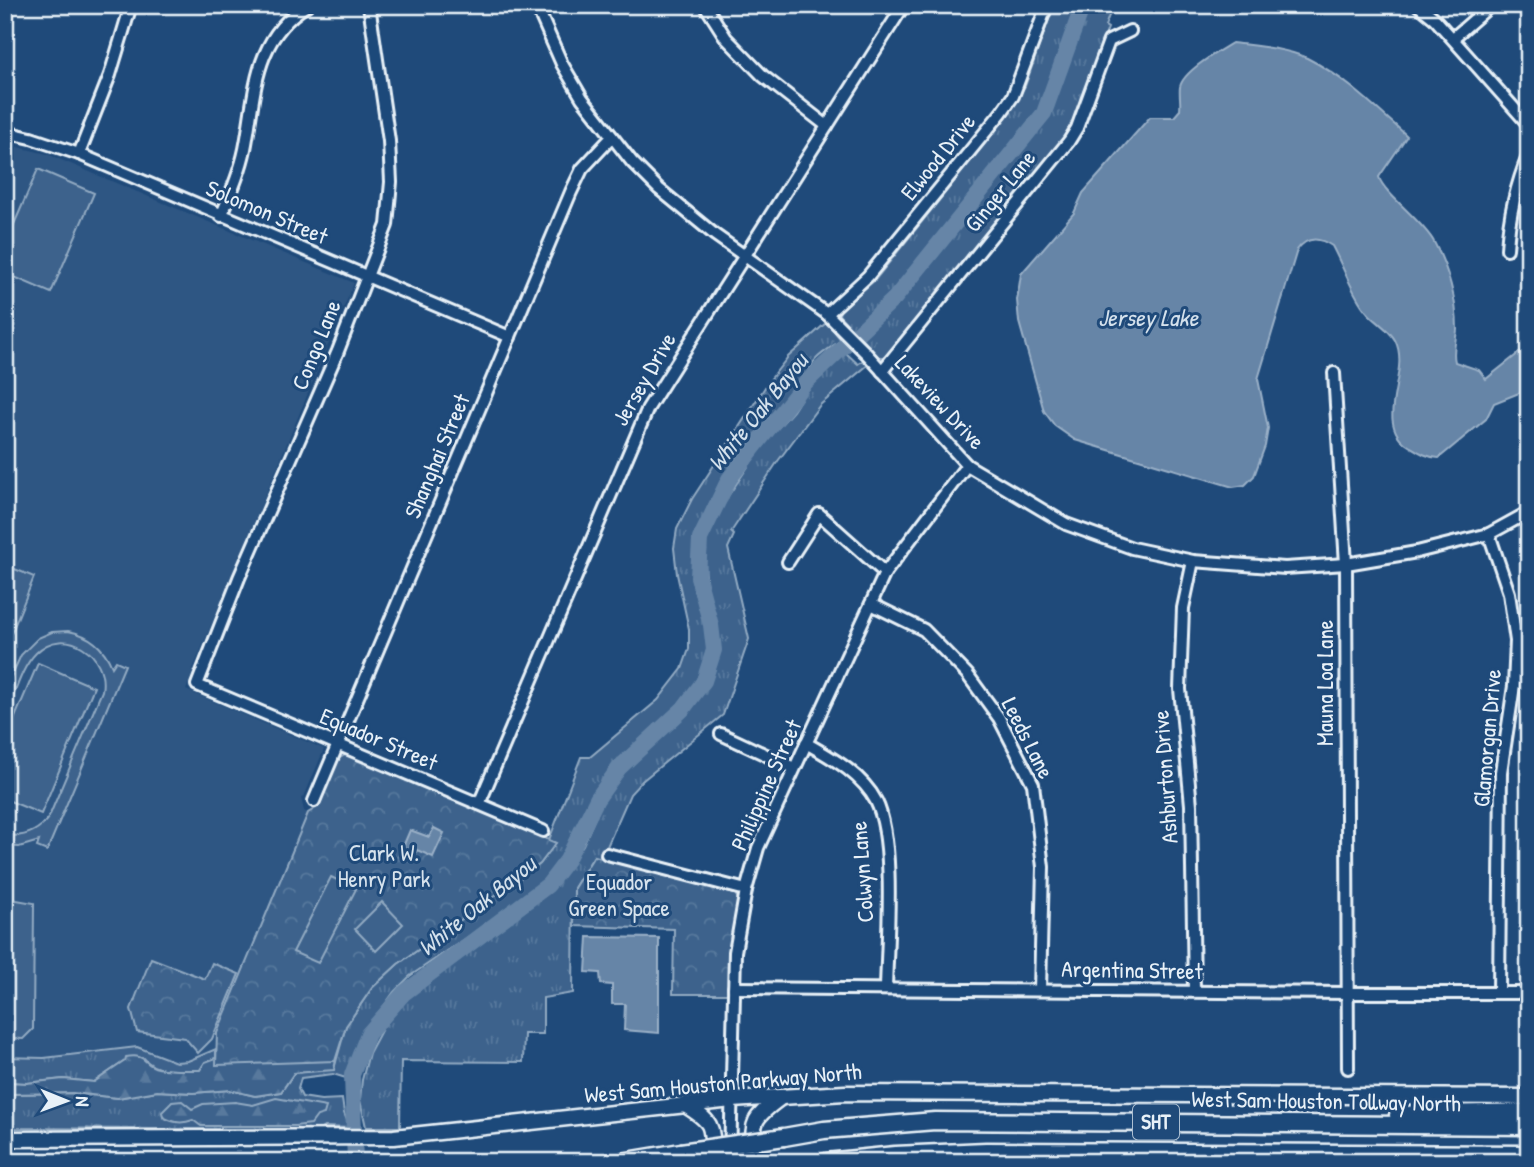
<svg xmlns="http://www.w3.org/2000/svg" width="1534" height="1167" font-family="'Patrick Hand',sans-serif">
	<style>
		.built { fill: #2e5683 }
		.grass { fill: url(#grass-tufts); stroke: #92aac2; stroke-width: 2 }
		.forest { fill: url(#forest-firs); stroke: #92aac2; stroke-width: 2 }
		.park { fill: url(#park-crowns); stroke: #92aac2; stroke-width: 2 }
		.garden { fill: #3c628c; stroke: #92aac2; stroke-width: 2 }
		.water { fill: #6685a7; stroke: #9ab0c7; stroke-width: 2 }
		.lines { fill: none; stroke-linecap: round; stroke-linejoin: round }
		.river { stroke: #6685a7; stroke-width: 16 }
		.minor-casing { stroke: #e8f1f8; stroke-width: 16 }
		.major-casing { stroke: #e8f1f8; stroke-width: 19 }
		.highway-casing { stroke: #e8f1f8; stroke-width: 21 }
		.minor { stroke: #1f4a7a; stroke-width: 10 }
		.major { stroke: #1f4a7a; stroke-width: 14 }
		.highway { stroke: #1f4a7a; stroke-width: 16 }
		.highway-bridge-casing { stroke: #e8f1f8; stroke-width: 21; stroke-linecap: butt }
		.highway-bridge { stroke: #1f4a7a; stroke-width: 16 }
		.labels { text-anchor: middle; stroke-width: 6; stroke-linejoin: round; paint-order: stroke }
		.shield { fill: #1f4a7a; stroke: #acbfd2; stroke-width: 2 }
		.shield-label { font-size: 21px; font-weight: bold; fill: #e8f1f8 }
		.street-label { font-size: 23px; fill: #e8f1f8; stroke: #1f4a7a }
		.park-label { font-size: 23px; fill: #d7e3ed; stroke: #1f4a7a }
		.water-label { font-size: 24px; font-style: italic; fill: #d4e1ec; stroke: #1f4a7a }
	</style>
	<defs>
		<pattern id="grass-tufts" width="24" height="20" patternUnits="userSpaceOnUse" patternTransform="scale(1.75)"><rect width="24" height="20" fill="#3c628c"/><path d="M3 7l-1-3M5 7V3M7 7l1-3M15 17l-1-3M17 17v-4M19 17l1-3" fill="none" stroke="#58799d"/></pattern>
		<pattern id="forest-firs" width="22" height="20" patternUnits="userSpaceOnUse" patternTransform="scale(1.75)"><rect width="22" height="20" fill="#3c628c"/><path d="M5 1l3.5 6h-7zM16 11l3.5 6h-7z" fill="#58799d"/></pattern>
		<pattern id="park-crowns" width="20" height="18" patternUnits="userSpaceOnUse" patternTransform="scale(1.75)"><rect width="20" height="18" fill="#3c628c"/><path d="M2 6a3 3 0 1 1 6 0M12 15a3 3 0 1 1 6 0" fill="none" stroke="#58799d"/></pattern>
	</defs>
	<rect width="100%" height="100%" fill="#1f4a7a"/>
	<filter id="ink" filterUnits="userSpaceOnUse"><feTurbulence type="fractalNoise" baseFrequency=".0143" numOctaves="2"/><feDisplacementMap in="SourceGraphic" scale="14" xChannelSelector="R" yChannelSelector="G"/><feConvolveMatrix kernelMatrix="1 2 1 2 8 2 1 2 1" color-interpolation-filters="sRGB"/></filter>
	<g filter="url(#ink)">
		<polygon class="built" points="5,144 47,154 354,283 192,671 193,673 186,690 324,749 304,797 301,798 304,811 308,813 217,1033 216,1049 188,1061 176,1062 137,1047 44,1058 5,1057"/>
		<g class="grass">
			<polygon points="1054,5 1113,5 1105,26 1108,28 1070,131 888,357 878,357 839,315 840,310 875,280 1008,115 1025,86"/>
			<path d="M827,322l14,18c-11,9 -32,19 -33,35l-40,44 -33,43 -26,43 -15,36 -2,28 2,20 13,39 1,20 -8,25 -9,19 -85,84 -13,18 -33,68 -17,20 -28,23 -105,71 -16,16 -31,43 -14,44 -16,-5 -32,4 -3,11 4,8 19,3 21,-1 2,14 6,15 -26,-1 -5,3 -314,-2v-34l68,-1 45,5 39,-7 36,2 37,-3 25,6 26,-4 13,-19 40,-4 12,-43 26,-38 26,-24 142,-100 15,-21 -6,-3 32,-83h9l68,-57 24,-31 7,-20v-20l-12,-55 -3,-26 3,-19 15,-30 77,-118 19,-24z"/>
			<polygon points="846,353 858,364 865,359 869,364 820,405 778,461 731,532 734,535 728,548 749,639 723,715 642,781 630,794 602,858 594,856 574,888 573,993 543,998 543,1034 524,1034 523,1062 401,1061 400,1127 366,1127 360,1100 362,1080 369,1053 384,1025 406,996 429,976 538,900 558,882 583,845 607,791 624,771 684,717 700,693 716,655 718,638 707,596 704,547 718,511 762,446 793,411 809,386"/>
			<path d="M137,1047l39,15 12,-1 28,-12v9l-11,4 -5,8c-19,0 -44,4 -56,-12l-19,3 -31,21 -31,-3 -36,4 -22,-1v-25l39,1z"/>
		</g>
		<g class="forest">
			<path d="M337,1054l-3,16 -40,3 -13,19 -26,4 -25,-6 -37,3 -36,-2 -39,7 -45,-5 -68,1v-12l22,1 36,-4 31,3 31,-21 1,-4c22,-4 17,9 32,11 13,3 28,2 42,2l5,-8 11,-4z"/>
			<path d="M276,1098l50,9 -2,7 -7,2 -6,8 -16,2h-94l-8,-6c-11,4 -19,3 -30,-3l-1,-5 10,-10 10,-1 10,8 11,-5 32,-2 18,3z"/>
		</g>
		<g class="park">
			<polygon points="347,754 556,843 540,864 398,964 372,988 346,1026 335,1061 216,1065 217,1033 308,813 319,806 338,759"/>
			<polygon points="594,856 734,892 738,899 730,949 729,994 673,994 674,929 574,926 574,888"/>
			<polygon points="151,958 205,979 212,963 239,974 212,1039 198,1053 185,1038 137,1032 131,1009"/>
		</g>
		<g class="garden">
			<polygon points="38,169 94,193 51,293 5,273 5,245"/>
			<polygon points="5,565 34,577 11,634 5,631"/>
			<path d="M68,631c22,4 36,16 44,36l4,-6 9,4 -78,186 -10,-4 2,-6 -20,6 -14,-1v-11c18,3 33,-3 44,-18l53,-126c7,-37 -37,-67 -66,-38 -16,16 -22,45 -31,64v-27l16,-35 17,-17 14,-6z"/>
			<polygon points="38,663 94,687 41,814 5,799 5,741"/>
			<polygon points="331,877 356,889 318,963 293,952"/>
			<polygon points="5,898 34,903 33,1029 23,1039 5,1038"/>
			<polygon points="382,902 403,924 376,951 355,929"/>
		</g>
		<g class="water">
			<path d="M1232,43c24,3 53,5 75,15 38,19 69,50 100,78l-28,41c4,16 45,45 55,65 14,26 23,58 23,88 -1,11 -5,21 -2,32l24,8 7,9 43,-34v44l-35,14 -8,16 -47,39c-13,-1 -20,-6 -30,-12 -38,-24 3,-73 -14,-106 -6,-11 -19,-18 -27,-27 -13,-13 -26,-49 -36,-67 -13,-9 -25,-10 -35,4l-39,129 10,49 -3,18 -11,30 -9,9 -12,2 -158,-47 -20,-14 -11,-15 -25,-89 -2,-22 4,-26 53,-61 9,-20 67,-76h24l6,-7c1,-8 -1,-16 0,-23 3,-16 39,-36 52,-44z"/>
			<polygon points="434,828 444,833 433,857 417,850 411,862 399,856 410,830 429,837"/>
			<polygon points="588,937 659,938 659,1033 624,1030 625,1004 612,1004 612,985 601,984 600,973 586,972"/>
		</g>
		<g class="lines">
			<polyline class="river" points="355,1162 352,1075 368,1034 404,993 548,885 567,860 597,799 619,768 683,709 704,681 714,650 711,625 698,577 700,539 729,479 804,384 895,298 1044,113 1083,5"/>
			<defs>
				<g id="minor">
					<polyline points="369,5 389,141 391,182 387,225 338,351 239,578 197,685 543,831"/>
					<polyline points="536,5 562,64 582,98 632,162 659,189 715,235 827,314 866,353 967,465 1066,524 1132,548 1193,561 1285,568 1346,564 1417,552 1489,534 1529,512"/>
					<polyline points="705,5 726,38 763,76 827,126"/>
					<polyline points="1418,5 1434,18 1529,125"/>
					<polyline points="1453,38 1491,5"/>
					<polyline points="5,132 31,138 79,154 510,337"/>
					<polyline points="79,154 110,75 131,5"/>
					<path d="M221,216c10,-22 19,-43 24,-67 11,-55 7,-109 62,-144"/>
					<path d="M1507,249c2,-34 9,-64 22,-95"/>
					<polyline points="827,314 868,276 1001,113 1013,96 1047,5"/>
					<polyline points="882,371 1069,141 1077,128 1109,41 1130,31"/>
					<polyline points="1334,373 1346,564 1348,1068"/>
					<polyline points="1489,534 1509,593 1516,641 1514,686 1501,772 1499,993"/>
					<polyline points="1193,561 1183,608 1180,689 1191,805 1194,991"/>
					<polyline points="788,562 819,514 885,573"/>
					<polyline points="871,604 924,630 967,674 999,718 1033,784 1043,867 1040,990"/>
					<polyline points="721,734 794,768"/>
					<path d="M806,743c26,15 56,31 70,58 20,40 11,141 10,188"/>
					<polyline points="314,801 571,192 582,169 612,137"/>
					<polyline points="479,804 648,408 904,5"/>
					<polyline points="607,854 746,890"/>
					<polyline points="734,988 1348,993 1529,993"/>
					<polyline points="730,1162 735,952 746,890 758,848 885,573 967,465"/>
				</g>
				<g id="major">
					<path d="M685,1105c31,19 27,22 27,57"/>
					<polyline points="5,1139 394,1137 732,1100 845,1093 1529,1097"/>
					<path d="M754,1162c0,-38 -7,-40 26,-64"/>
				</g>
				<g id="highway">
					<polyline points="1398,1115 1529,1112"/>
					<polyline points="784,1137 824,1130 935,1121 1529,1126"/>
					<polyline points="621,1162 681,1152"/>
					<polyline points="826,1162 895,1155 986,1151 1529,1154"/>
				</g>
			</defs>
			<use href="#minor" class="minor-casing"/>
			<use href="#major" class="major-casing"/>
			<use href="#highway" class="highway-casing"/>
			<use href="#minor" class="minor"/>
			<use href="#major" class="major"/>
			<use href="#highway" class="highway"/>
			<defs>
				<polyline id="highway-bridge" points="681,1152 784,1137"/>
			</defs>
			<use href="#highway-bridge" class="highway-bridge-casing"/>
			<use href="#highway-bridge" class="highway-bridge"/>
		</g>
	</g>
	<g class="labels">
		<rect class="shield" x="1133" y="1104.5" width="46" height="35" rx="5"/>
		<g class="shield-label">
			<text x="1156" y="1129">SHT</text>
		</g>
		<g class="street-label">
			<text transform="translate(938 157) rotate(-51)" y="8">Elwood Drive</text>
			<text transform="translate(1000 191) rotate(-51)" y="8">Ginger Lane</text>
			<text transform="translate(267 212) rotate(23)" y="8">Solomon Street</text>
			<text transform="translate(316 345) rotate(-68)" y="8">Congo Lane</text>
			<text transform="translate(644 379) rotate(-60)" y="8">Jersey Drive</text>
			<text transform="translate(940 402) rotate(47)" y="8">Lakeview Drive</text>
			<text transform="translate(437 456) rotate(-67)" y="8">Shanghai Street</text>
			<text transform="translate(1325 683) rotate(-90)" y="8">Mauna Loa Lane</text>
			<text transform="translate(1028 738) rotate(63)" y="8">Leeds Lane</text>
			<text transform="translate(1487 738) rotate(-85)" y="8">Glamorgan Drive</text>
			<text transform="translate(379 739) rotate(23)" y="8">Equador Street</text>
			<text transform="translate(1165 777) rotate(-94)" y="8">Ashburton Drive</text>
			<text transform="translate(766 785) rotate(-66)" y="8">Philippine Street</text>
			<text transform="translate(862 872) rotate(-94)" y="8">Colwyn Lane</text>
			<text transform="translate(1132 970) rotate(1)" y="8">Argentina Street</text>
			<text transform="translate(723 1083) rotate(-5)" y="8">West Sam Houston Parkway North</text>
			<text transform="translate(1326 1101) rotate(1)" y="8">West Sam Houston Tollway North</text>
		</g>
		<g class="park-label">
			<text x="384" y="861">Clark W.<tspan x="384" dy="26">Henry Park</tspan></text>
			<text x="619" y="890">Equador<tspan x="619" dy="26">Green Space</tspan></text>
		</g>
		<g class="water-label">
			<text x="1148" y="326">Jersey Lake</text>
			<text transform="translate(758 412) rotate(-51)" y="8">White Oak Bayou</text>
			<text transform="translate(477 906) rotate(-39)" y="8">White Oak Bayou</text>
		</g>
	</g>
	<rect width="1534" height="1167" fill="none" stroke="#1f4a7a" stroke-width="28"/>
	<rect x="14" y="14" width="1506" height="1139" fill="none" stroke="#e8f1f8" stroke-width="2.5" filter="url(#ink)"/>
	<g transform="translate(66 1101) rotate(91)" stroke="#1f4a7a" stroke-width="5" paint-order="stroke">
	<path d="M0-5L12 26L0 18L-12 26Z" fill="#e8f1f8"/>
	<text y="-10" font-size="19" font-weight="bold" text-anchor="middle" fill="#e8f1f8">N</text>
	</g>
</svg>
